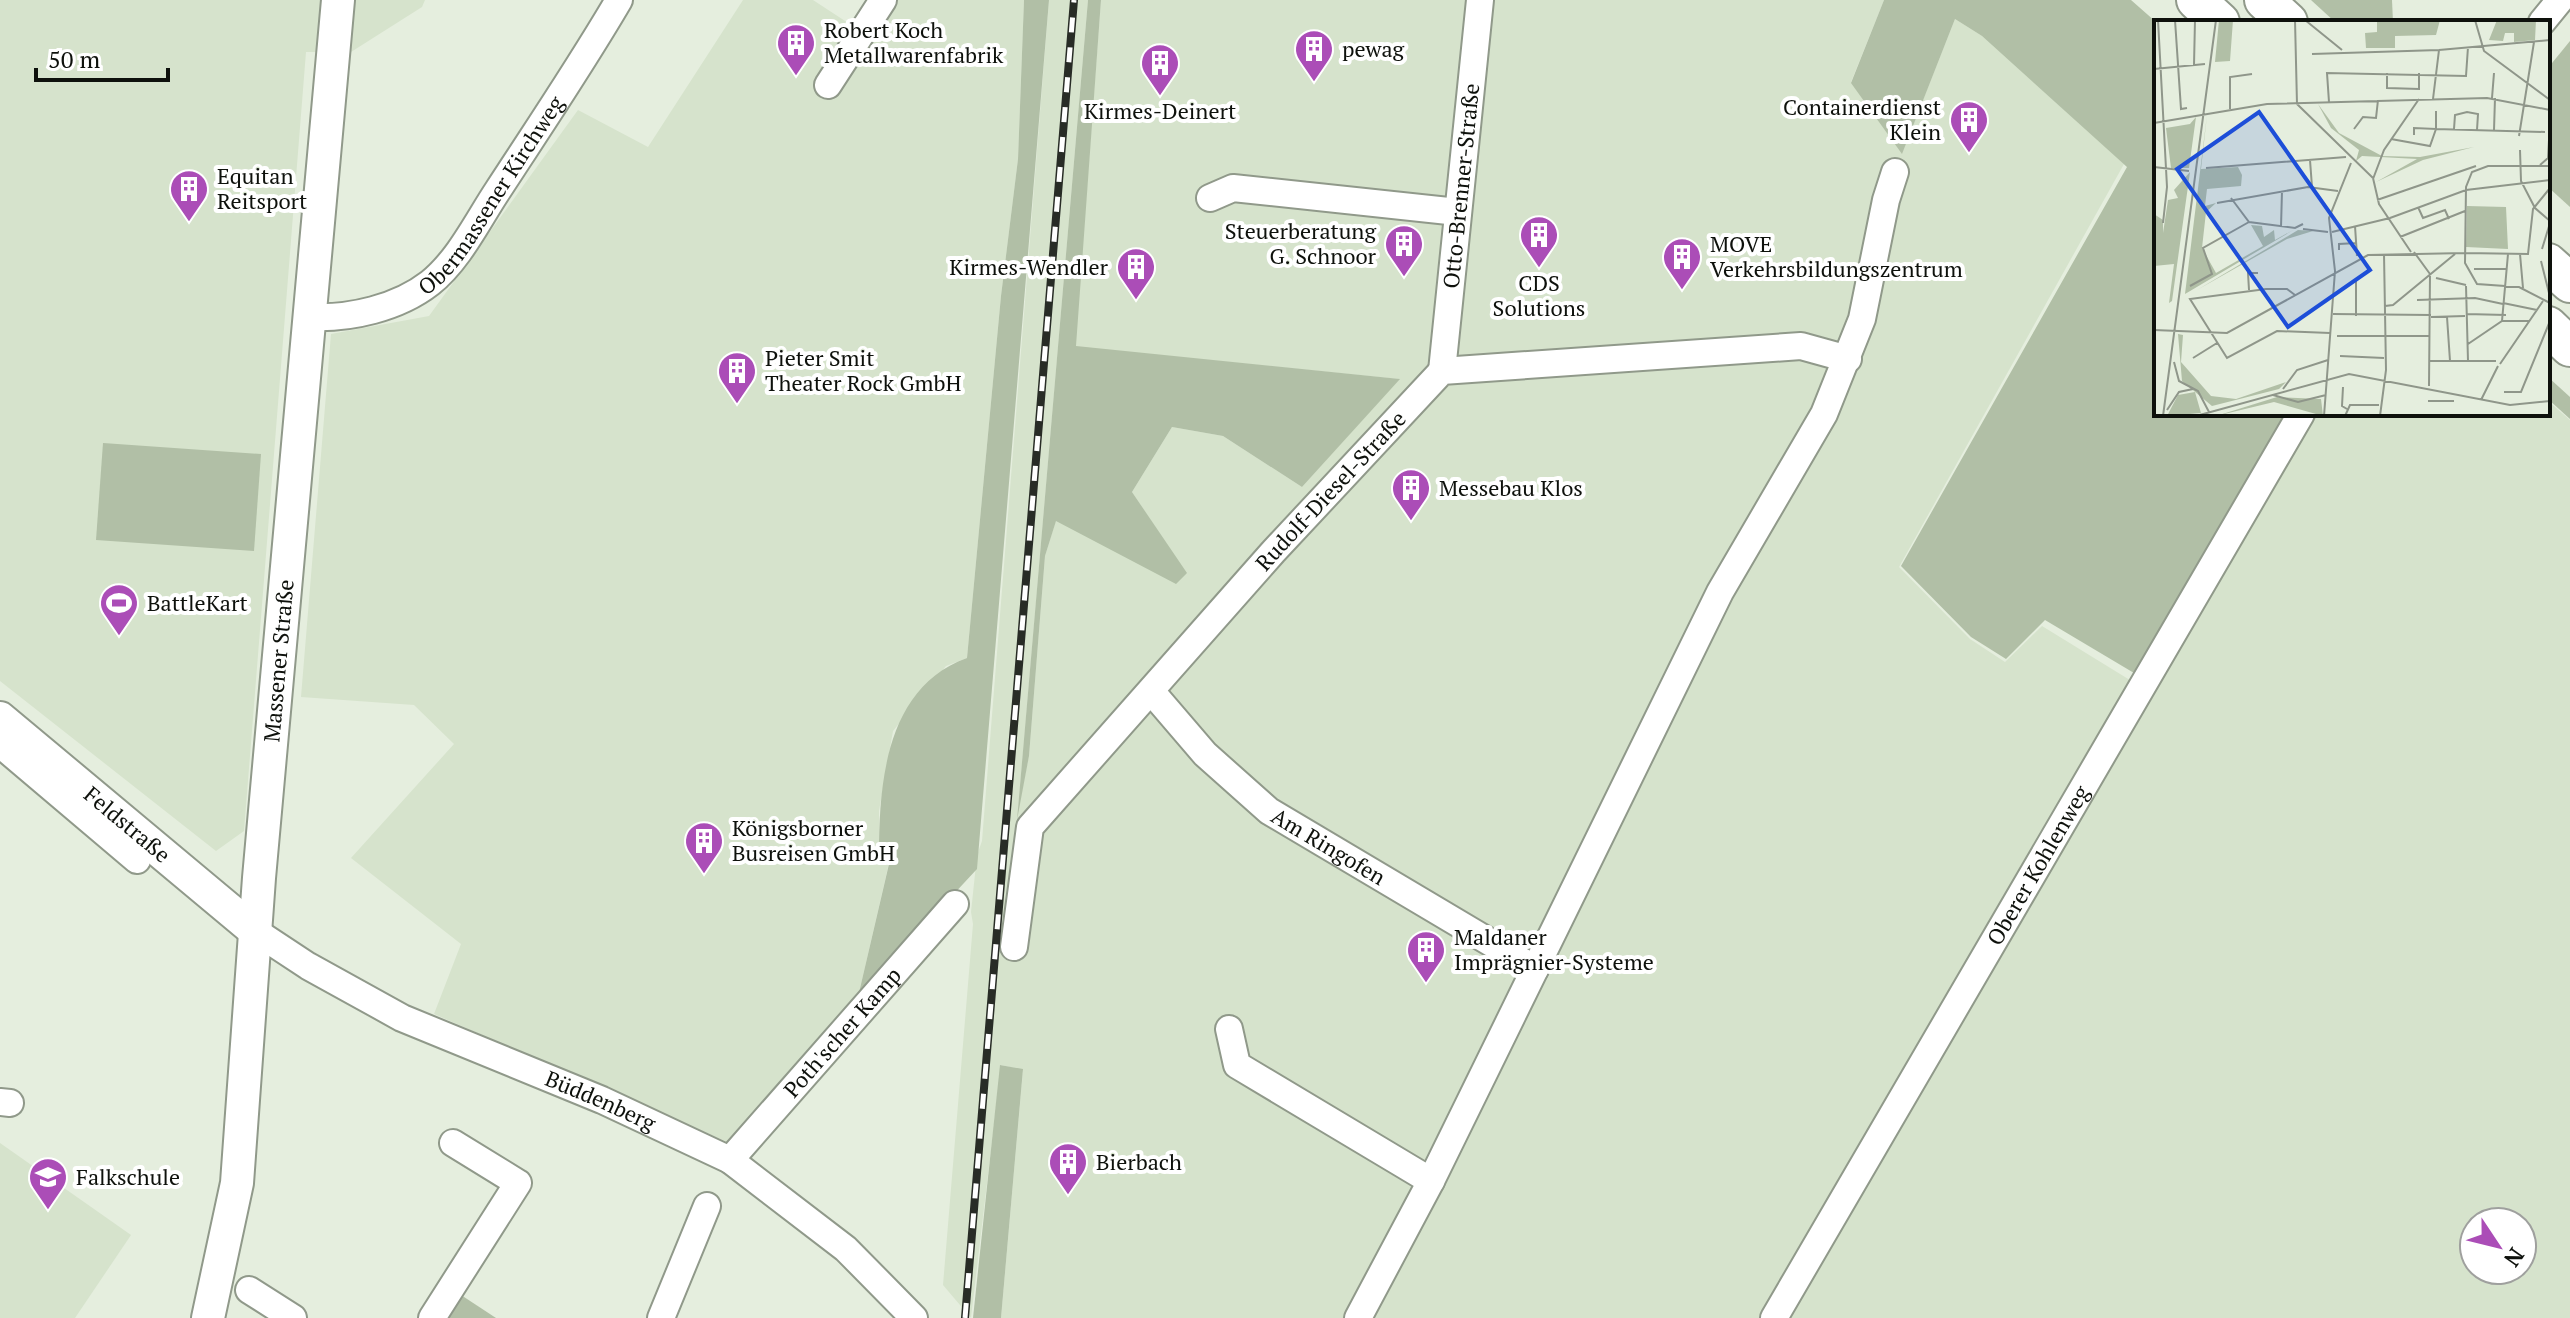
<svg xmlns="http://www.w3.org/2000/svg" width="2570" height="1318" font-family="'PT Serif',serif">
	<style>
		.built { fill: #d6e3cc; fill-rule: evenodd }
		.green { fill: #b1bfa6 }
		.lines { fill: none; stroke-linecap: round; stroke-linejoin: round }
		.minor-casing { stroke: #90998a; stroke-width: 30 }
		.major-casing { stroke: #90998a; stroke-width: 36 }
		.highway-casing { stroke: #90998a; stroke-width: 42 }
		.minor { stroke: #fff; stroke-width: 26 }
		.major { stroke: #fff; stroke-width: 32 }
		.highway { stroke: #fff; stroke-width: 38 }
		.rail-casing { stroke: #282c26; stroke-width: 8 }
		.rail { stroke: #fff; stroke-width: 5; stroke-dasharray: 15; stroke-linecap: butt }
		.labels { text-anchor: middle; stroke-width: 8; stroke-linejoin: round; paint-order: stroke }
		.poi-label { font-size: 22px; fill: #0e110c; stroke: #fff; text-anchor: start }
		.street-label { font-size: 22px; fill: #0e110c; stroke: #fff }
		.inset-road { fill: none; stroke: #8f968a; stroke-width: 2 }
		.view { fill: #1d4ed8; fill-opacity: 0.15; stroke: #1d4ed8; stroke-width: 4 }
		.inset-edge { fill: none; stroke: #0e110c; stroke-width: 4 }
	</style>
	<rect width="100%" height="100%" fill="#e5eede"/>
	<g class="built">
		<polygon points="0,0 425,0 422,7 351,52 306,52 244,831 216,851 0,681"/>
		<polygon points="743,0 813,0 868,36 891,0 1024,0 1018,159 1001,296 967,658 946,666 893,731 879,811 879,854 889,863 858,997 732,1144 434,1014 461,944 351,858 454,744 414,705 301,697 331,334 429,316 578,110 648,147"/>
		<path d="M1049,0h39l-70,810 11,-54 16,-200 11,-36 130,53 -54,-81 40,-65 51,9 79,51 97,-108 -324,-32 26,-347h783l-33,82 51,71 53,-134 27,17 142,128 -225,403 71,72 35,23 37,-36 109,67 166,-279h231v-13l22,19v898h-1569l22,-248 -22,-5 -30,253 -28,-33 30,-361 -2,-12 6,-57 5,-14zM2474,1222h48v48h-48z"/>
		<polygon points="0,1143 131,1235 75,1318 0,1318"/>
	</g>
	<g class="green">
		<path d="M1024,0h25l-72,869 -119,128 31,-133 -10,-10c0,-74 8,-167 88,-196l34,-362 17,-137z"/>
		<polygon points="1088,0 1101,0 1076,346 1400,379 1302,487 1223,436 1172,427 1132,492 1187,573 1176,584 1056,521 1045,556 1029,756 1017,820"/>
		<polygon points="1884,0 2131,0 2156,22 2156,414 2285,414 2134,673 2045,620 2006,659 1971,637 1901,566 2127,167 1982,36 1955,19 1902,154 1851,83"/>
		<polygon points="2311,0 2392,0 2393,22 2335,22"/>
		<polygon points="2570,41 2570,207 2548,187 2548,68"/>
		<polygon points="2548,377 2570,397 2570,419 2548,399"/>
		<polygon points="103,443 261,454 254,551 96,540"/>
		<polygon points="1000,1065 1023,1069 1001,1318 973,1318"/>
		<polygon points="461,1295 496,1318 447,1318"/>
	</g>
	<g class="lines">
		<defs>
			<g id="minor">
				<polyline points="2542,22 2560,0"/>
				<polyline points="828,85 883,0"/>
				<polyline points="1210,198 1233,188 1458,212"/>
				<path id="s1" d="M310,317c40,2 88,-9 120,-34 29,-23 48,-63 68,-93 41,-63 83,-125 121,-190"/>
				<path id="s2" d="M1442,371l38,-371"/>
				<path id="s3" d="M1151,691l54,63 64,57 266,158"/>
				<polyline points="0,744 137,860"/>
				<path id="s4" d="M255,931l53,35 94,52 200,82 128,60 116,89 68,69"/>
				<path id="s5" d="M1014,947l16,-120 243,-275 169,-181 359,-25 47,13"/>
				<polyline points="1229,1029 1237,1065 1431,1181"/>
				<polyline points="0,1102 10,1103"/>
				<path id="s6" d="M730,1160l225,-256"/>
				<polyline points="249,1290 293,1318"/>
				<polyline points="432,1318 518,1183 453,1143"/>
				<polyline points="661,1318 707,1206"/>
				<polyline points="1358,1318 1431,1181 1720,592 1824,414 1862,319 1886,200 1895,172"/>
				<path id="s7" d="M1774,1318l527,-904"/>
			</g>
			<g id="major">
				<path id="s8" d="M0,718l255,213"/>
				<path id="s9" d="M208,1318l29,-135 22,-305 79,-878"/>
			</g>
			<g id="highway">
				<polyline points="2196,0 2220,22"/>
				<polyline points="2264,0 2288,22"/>
				<polyline points="2548,263 2570,283"/>
				<polyline points="2548,326 2570,347"/>
			</g>
		</defs>
		<use href="#minor" class="minor-casing"/>
		<use href="#major" class="major-casing"/>
		<use href="#highway" class="highway-casing"/>
		<use href="#minor" class="minor"/>
		<use href="#major" class="major"/>
		<use href="#highway" class="highway"/>
		<defs>
			<polyline id="rail" points="965,1318 1074,0"/>
		</defs>
		<use href="#rail" class="rail-casing"/>
		<use href="#rail" class="rail"/>
	</g>
	<defs>
		<symbol id="building-pin" viewBox="-11 -11 22 30"><path d="M0 17L-7.5 6A9.5 9.5 0 1 1 7.5 6Z" fill="#ab4db7" stroke="#fff"/><path d="M-4-6H4V6H1V3H-1V6H-4ZM-2.5-4.3h1.7v1.8h-1.7ZM.8-4.3h1.7v1.8H.8ZM-2.5-1h1.7V.8h-1.7ZM.8-1h1.7V.8H.8Z" fill="#fff"/></symbol>
		<symbol id="stadium-pin" viewBox="-11 -11 22 30"><path d="M0 17L-7.5 6A9.5 9.5 0 1 1 7.5 6Z" fill="#ab4db7" stroke="#fff"/><path d="M0-5a6.5 5 0 1 0 0 10a6.5 5 0 1 0 0-10ZM-3.5-1.8h7v3.6h-7Z" fill="#fff"/></symbol>
		<symbol id="school-pin" viewBox="-11 -11 22 30"><path d="M0 17L-7.5 6A9.5 9.5 0 1 1 7.5 6Z" fill="#ab4db7" stroke="#fff"/><path d="M0-5L7-2L0 1L-7-2ZM-4 1L0 2.5L4 1V4Q0 6-4 4Z" fill="#fff"/></symbol>
	</defs>
	<g fill-rule="evenodd">
		<use href="#building-pin" x="774" y="21" width="44" height="60"/>
		<use href="#building-pin" x="1292" y="27" width="44" height="60"/>
		<use href="#building-pin" x="1138" y="41" width="44" height="60"/>
		<use href="#building-pin" x="1947" y="98" width="44" height="60"/>
		<use href="#building-pin" x="167" y="167" width="44" height="60"/>
		<use href="#building-pin" x="1517" y="213" width="44" height="60"/>
		<use href="#building-pin" x="1382" y="222" width="44" height="60"/>
		<use href="#building-pin" x="1660" y="235" width="44" height="60"/>
		<use href="#building-pin" x="1114" y="245" width="44" height="60"/>
		<use href="#building-pin" x="715" y="349" width="44" height="60"/>
		<use href="#building-pin" x="1389" y="466" width="44" height="60"/>
		<use href="#stadium-pin" x="97" y="581" width="44" height="60"/>
		<use href="#building-pin" x="682" y="819" width="44" height="60"/>
		<use href="#building-pin" x="1404" y="928" width="44" height="60"/>
		<use href="#building-pin" x="1046" y="1140" width="44" height="60"/>
		<use href="#school-pin" x="26" y="1155" width="44" height="60"/>
	</g>
	<g class="labels">
		<g class="poi-label">
			<text x="824" y="38">Robert Koch<tspan x="824" dy="25">Metallwarenfabrik</tspan></text>
			<text x="1342" y="57">pewag</text>
			<text x="1941" y="115" text-anchor="end">Containerdienst<tspan x="1941" dy="25">Klein</tspan></text>
			<text x="1160" y="119" text-anchor="middle">Kirmes-Deinert</text>
			<text x="217" y="184">Equitan<tspan x="217" dy="25">Reitsport</tspan></text>
			<text x="1376" y="239" text-anchor="end">Steuerberatung<tspan x="1376" dy="25">G. Schnoor</tspan></text>
			<text x="1710" y="252">MOVE<tspan x="1710" dy="25">Verkehrsbildungszentrum</tspan></text>
			<text x="1108" y="275" text-anchor="end">Kirmes-Wendler</text>
			<text x="1539" y="291" text-anchor="middle">CDS<tspan x="1539" dy="25">Solutions</tspan></text>
			<text x="765" y="366">Pieter Smit<tspan x="765" dy="25">Theater Rock GmbH</tspan></text>
			<text x="1439" y="496">Messebau Klos</text>
			<text x="147" y="611">BattleKart</text>
			<text x="732" y="836">Königsborner<tspan x="732" dy="25">Busreisen GmbH</tspan></text>
			<text x="1454" y="945">Maldaner<tspan x="1454" dy="25">Imprägnier-Systeme</tspan></text>
			<text x="1096" y="1170">Bierbach</text>
			<text x="76" y="1185">Falkschule</text>
		</g>
		<g class="street-label">
			<text dy="8" stroke="none"><textPath href="#s2" startOffset="186">Otto-Brenner-Straße</textPath></text>
			<text dy="8" stroke="none"><textPath href="#s1" startOffset="234">Obermassener Kirchweg</textPath></text>
			<text dy="8" stroke="none"><textPath href="#s5" startOffset="572">Rudolf-Diesel-Straße</textPath></text>
			<text dy="8" stroke="none"><textPath href="#s9" startOffset="662">Massener Straße</textPath></text>
			<text dy="8" stroke="none"><textPath href="#s8" startOffset="166">Feldstraße</textPath></text>
			<text dy="8" stroke="none"><textPath href="#s3" startOffset="238">Am Ringofen</textPath></text>
			<text dy="8" stroke="none"><textPath href="#s7" startOffset="524">Oberer Kohlenweg</textPath></text>
			<text dy="8" stroke="none"><textPath href="#s6" startOffset="170">Poth'scher Kamp</textPath></text>
			<text dy="8" stroke="none"><textPath href="#s4" startOffset="386">Büddenberg</textPath></text>
		</g>
	</g>
	<g transform="translate(2154 20)">
		<rect width="396" height="396" fill="#e5eede"/>
		<path d="M65,0h14l-3,41 -15,1zM223,0h63l-4,15 -41,1v12h-29l-1,-15 12,-1zM343,0h39l-1,20 -21,2v-9h-9l-2,8 -14,-1zM164,84l21,29 43,23 38,1 54,-10 -51,13 -47,22 41,-23 -55,-3 -6,5 3,-11 -28,-22zM53,95l-6,54 37,-2 4,8 -1,11 -34,3 -2,17 11,-3 -10,9 -4,36 14,25 47,-27 -12,-21 11,1 2,11 10,-7 1,10 20,-11 -110,65zM42,97l-7,51h-18l-5,-40 24,-4zM36,152l-18,129 -3,2 5,-39 -20,2v-52l9,6v13l5,-33 10,-2 -4,-8zM313,186l39,1 2,42 -42,-2zM144,210l15,1 -26,8 -90,51zM24,314l5,1 -2,27 30,34 25,3 50,-17 -7,7 -67,17 -30,-25zM41,372l6,21 -34,3 11,-21zM123,377l44,2 2,17 -49,-14 -58,14z" fill="#b1bfa6"/>
		<path class="inset-road" d="M4,0l9,167 -4,36M21,0l6,89 6,-1M141,0l2,84 76,74 6,26 32,48M151,0l37,30M321,0l9,31 66,49M158,34l127,-4 111,-10M40,45l1,-45M0,49l51,-5M233,53v15l32,1v-16M338,78l2,-25M279,79l6,-49M175,82l-2,-29 139,3 2,-29M76,89v-32l22,-3M0,103l113,-19 220,-6 63,12M200,109l9,-12 13,1 2,-18M300,109l1,-14 12,-3 11,2 -1,16M340,110l1,-32M260,115v-7l22,1v-18M365,116l15,-94M237,119l39,7 6,-17 109,3M366,130l1,31 14,27 15,13M156,140l2,27M386,145l8,-7 2,-36M396,146h-62l-16,6 -6,15 -1,76 12,21 42,3 31,16M0,147l35,4M52,148l140,-11M219,159l11,-29 35,-51M77,178l18,24 46,6 8,-4M223,180l99,-34M63,183l91,-16 30,4M264,187l5,11 22,-8 4,9M201,206l2,30M127,207l1,-36M149,209l25,3M178,212l58,-14 76,-28 84,-10M246,217l65,-26M388,229l8,-26M185,230v-6l18,-1M260,232l16,22M311,233l63,1 5,-45 17,-21M366,234l3,34M387,241l8,32M320,249h33M181,251l-6,-53 22,-55M282,258l30,7M202,259v37M36,266l22,-12 -9,-26 46,-26M312,266l2,75M95,270l-1,-17h10M141,275l-8,-6h-21l-76,10 37,59 50,-27 53,2M263,280l58,-2 28,6M349,283l34,7M231,286l8,-1 62,-51M179,294l98,1M312,294l40,1M277,297l34,-1M293,297l3,44M348,301l6,-67M0,310l73,3 141,-78 97,-2M183,316h93M314,324l34,-23h27M186,336l44,2M39,338l24,-15M275,341h67M20,342l5,19 19,10 11,21M346,344l43,-63M275,366l1,-112M189,367l-1,19 5,3M129,369l14,-19 31,-10M350,372h17l29,-71M119,375l25,7 28,-7M327,380l17,-34M274,381h26M13,390l12,-18 14,-3M9,396l53,-396M42,396l153,-42 161,31 40,-4M170,396l11,-145M191,396l5,-11h29M226,396l6,-46 -2,-116"/>
		<path class="view" d="M105,92l111,158 -82,57 -111,-158z"/>
		<rect width="396" height="396" class="inset-edge"/>
	</g>
	<g transform="translate(2498 1246) rotate(125)"><circle r="38" fill="#ffffff" stroke="#9fa09e" stroke-width="2"/>
	<path d="M0-6L14 30L0 20L-14 30Z" fill="#ab4db7"/>
	<text y="-12" font-size="22" font-weight="bold" text-anchor="middle" fill="#0e110c">N</text>
	</g>
	<path d="M36 68v12h132v-12" fill="none" stroke="#0e110c" stroke-width="4"/>
	<text x="48" y="68" font-size="24" fill="#0e110c" stroke="#ffffff" stroke-width="6" paint-order="stroke">50 m</text>
</svg>
